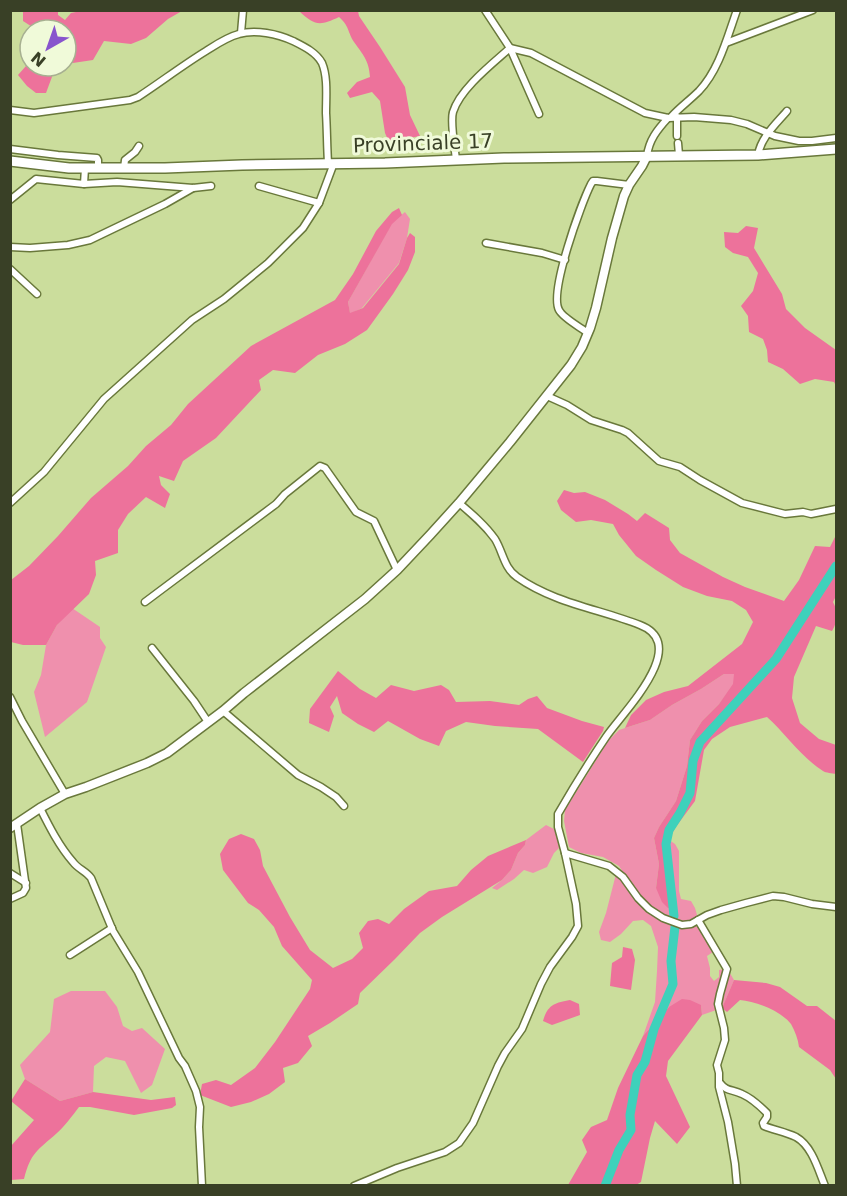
<svg xmlns="http://www.w3.org/2000/svg" width="847" height="1196" font-family="'DejaVu Sans',sans-serif">
	<style>
		.green { fill: #ef90ad }
		.forest { fill: #ed729b }
		.lines { fill: none; stroke-linecap: round; stroke-linejoin: round }
		.river { stroke: #3ed1bb; stroke-width: 9 }
		.street-casing { stroke: #69783b; stroke-width: 9 }
		.secondary-casing { stroke: #69783b; stroke-width: 11 }
		.primary-casing { stroke: #69783b; stroke-width: 12 }
		.street { stroke: #fff; stroke-width: 6 }
		.secondary { stroke: #fff; stroke-width: 8 }
		.primary { stroke: #fff; stroke-width: 9 }
		.labels { text-anchor: middle; stroke-width: 6; stroke-linejoin: round; paint-order: stroke }
		.street-label { font-size: 20px; fill: #394026; stroke: #f0fad9 }
	</style>
	<rect width="100%" height="100%" fill="#cbdd9c"/>
	<g class="green">
		<polygon points="405,212 410,219 407,238 399,263 362,308 350,314 348,302 392,223"/>
		<polygon points="72,608 100,627 100,638 106,647 87,702 45,737 34,692 41,675 46,645 57,625"/>
		<polygon points="724,674 734,674 734,684 719,704 702,721 690,740 687,766 676,801 659,827 654,838 659,864 656,888 677,908 669,840 675,844 679,851 679,891 681,899 691,901 695,908 697,915 694,919 683,923 658,914 639,897 619,866 603,857 581,853 569,847 564,821 565,810 608,741 619,730 650,720 672,705 701,689"/>
		<polygon points="546,825 556,830 559,848 554,853 547,867 533,873 524,870 514,879 497,890 492,888 502,880 511,870 518,853 525,845 526,840"/>
		<polygon points="616,874 630,889 635,900 656,918 683,929 693,926 701,927 713,952 707,956 710,968 710,976 714,981 719,977 719,970 724,969 728,970 734,980 722,1008 702,1015 701,1005 669,1007 643,1036 655,1002 657,971 658,947 651,926 643,920 633,921 621,934 610,942 601,940 599,932 606,913"/>
		<polygon points="71,991 105,991 117,1007 123,1026 132,1031 142,1028 165,1049 152,1085 141,1093 125,1061 106,1057 94,1066 93,1092 60,1101 25,1079 20,1065 50,1032 54,999"/>
	</g>
	<g class="forest">
		<polygon points="23,11 58,11 58,15 65,20 71,13 81,11 182,11 168,19 146,38 131,44 104,41 93,60 66,64 66,30 37,30 23,21"/>
		<path d="M299,11h59l1,5 21,31 25,40 5,28 10,21 -31,6 -4,-9 -5,-32 -8,-9 -22,6 -3,-5 10,-11 13,-5c-1,-17 -7,-22 -16,-35 -7,-11 -4,-15 -15,-25 -19,9 -24,9 -40,-6z"/>
		<polygon points="30,63 30,66 56,66 46,93 36,93 27,86 18,75 26,66"/>
		<polygon points="399,208 402,215 392,224 348,302 350,313 363,308 399,264 407,238 410,233 415,237 415,252 408,270 393,294 367,330 345,344 318,355 295,373 273,370 259,380 261,390 216,438 183,461 174,481 159,476 161,485 170,494 165,508 146,497 128,514 118,530 118,553 95,561 96,575 89,594 57,625 46,645 23,645 11,642 11,580 29,566 58,536 91,498 128,466 146,446 171,425 188,404 251,346 335,300 353,274 376,231 392,212"/>
		<polygon points="746,226 758,228 754,248 782,294 786,309 805,328 836,350 836,386 834,382 815,379 800,384 783,369 768,362 767,350 763,339 749,332 748,316 741,306 753,291 758,273 748,257 733,253 725,247 724,232 738,233"/>
		<path d="M564,490l10,3 11,-1 20,8 23,14 9,7 8,-8 24,15 1,12 10,13 43,24 22,10 39,14 15,-21 16,-34 15,1 6,-12v61l-3,6c5,9 5,20 -1,29l-16,-5 -22,51 -2,21 8,25 19,16 17,6v29c-4,-1 -10,-1 -13,-3 -21,-13 -38,-38 -56,-54l-37,10 -18,12 -8,11 -9,51 -20,27 -6,12 8,68h-9l-6,-6 -6,-14 3,-24 -5,-26 5,-11 17,-26 11,-35 3,-26 12,-19 17,-17 14,-20 1,-10h-10l-23,15 -29,16 -22,15 -25,8 6,-13 15,-15 18,-8 24,-6 54,-42 11,-22 -7,-12 -14,-9 -25,-5 -24,-9 -27,-17 -20,-14 -17,-21 -6,-11 -22,-4 -15,2 -15,-12 -4,-9z"/>
		<polygon points="338,671 360,689 376,698 391,685 414,691 441,685 449,690 456,702 490,701 519,705 528,699 537,696 547,708 582,721 604,727 603,731 583,762 538,729 495,726 466,722 446,731 439,746 420,739 388,721 374,732 358,724 342,713 337,696 330,707 334,716 329,732 309,723 310,709"/>
		<polygon points="241,834 254,839 260,850 263,866 290,917 310,950 333,968 352,959 363,948 359,933 368,921 378,919 389,924 404,909 429,891 457,886 471,870 488,856 526,840 525,845 518,853 511,870 502,880 442,917 420,933 395,959 360,993 358,1004 330,1023 308,1036 312,1046 298,1063 283,1068 285,1082 269,1094 251,1102 231,1107 200,1095 202,1084 216,1080 231,1085 255,1068 275,1042 310,989 312,980 282,946 274,927 259,910 248,903 223,870 220,854 229,839"/>
		<polygon points="623,947 632,949 635,960 631,990 610,986 612,963 622,957"/>
		<path d="M734,980l32,3 14,4 27,19h10l19,15v58l-6,-9 -31,-23c-1,-8 -4,-16 -8,-23 -10,-13 -36,-23 -51,-24l-13,12 -5,-4z"/>
		<polygon points="682,999 690,1000 701,1005 702,1015 668,1061 666,1076 690,1127 677,1144 655,1121 650,1138 641,1182 636,1185 568,1185 587,1152 582,1140 591,1127 607,1120 618,1088 643,1036 669,1007"/>
		<path d="M570,1000l9,4 1,11 -28,10 -9,-4c5,-17 12,-18 27,-21z"/>
		<path d="M25,1079l35,22 33,-9 58,8 24,-3 1,8 -4,3 -38,7 -44,-8h-11c-7,9 -14,19 -22,26 -20,18 -26,19 -33,46l-13,1v-34l23,-26 -23,-19z"/>
	</g>
	<g class="lines">
		<g class="river">
			<polyline points="674,916 666,844 669,830 680,813 690,793 693,761 700,742 776,659 836,566"/>
			<polyline points="605,1186 619,1150 631,1130 630,1115 637,1075 645,1062 654,1029 673,984 671,961 675,927"/>
		</g>
		<defs>
			<g id="street">
				<polyline points="485,10 510,48 539,114"/>
				<polyline points="241,33 243,10"/>
				<polyline points="726,43 813,10"/>
				<path d="M10,110l24,3 96,-13 8,-3c23,-15 45,-32 68,-46 11,-7 21,-14 33,-17 16,-5 39,0 54,7 10,5 23,11 29,22 6,14 4,34 4,50 1,16 1,33 2,50"/>
				<path d="M671,117c8,-9 19,-17 28,-26 20,-21 28,-53 38,-81"/>
				<polyline points="677,117 677,136"/>
				<polyline points="678,143 679,155"/>
				<polyline points="10,149 58,155 97,158 98,160 98,169"/>
				<path d="M758,155c3,-18 18,-31 29,-44"/>
				<path d="M647,156c2,-16 10,-26 21,-38"/>
				<path d="M456,160c-1,-11 -6,-38 -3,-48 7,-23 39,-48 57,-64l21,5 114,60 23,5 26,-1 37,3 16,4 28,12 24,5h13l24,-3"/>
				<polyline points="124,168 125,160 135,152 139,146"/>
				<polyline points="84,184 117,182 193,188 211,186"/>
				<polyline points="259,186 319,203"/>
				<polyline points="10,200 36,179 84,184 85,168"/>
				<polyline points="486,243 542,253 565,260"/>
				<polyline points="10,247 30,248 68,245 90,240 165,204 193,188"/>
				<polyline points="10,269 37,294"/>
				<path d="M588,333c-8,-6 -25,-15 -29,-23 -10,-18 22,-106 32,-126l2,-3h4l32,4"/>
				<polyline points="547,396 567,405 591,420 622,430 628,433 659,461 680,467 700,480 742,503 785,514 803,512 811,514 836,509"/>
				<polyline points="10,503 44,472 104,399 192,320 224,299 268,263 303,228 319,203 334,163"/>
				<polyline points="145,602 276,504 285,494 320,466 325,468 356,512 374,521 397,570"/>
				<polyline points="152,648 194,701 208,722"/>
				<polyline points="10,697 22,721 65,794"/>
				<polyline points="223,711 298,775 321,787 336,797 344,806"/>
				<path d="M40,808c9,18 19,38 33,54 5,7 13,9 18,16l22,53 25,41 41,86 6,8 11,25 4,16 -1,20 3,59"/>
				<polyline points="565,853 609,866 623,877 638,898 649,909 663,918 682,925 691,924 707,915 721,910 746,903 773,896 784,897 812,904 836,907"/>
				<polyline points="10,873 26,883"/>
				<polyline points="10,899 23,893 26,888 17,824"/>
				<polyline points="698,920 727,969 720,994 718,1004 724,1028 725,1040 717,1065 719,1073 719,1087 728,1122 735,1164 737,1186"/>
				<polyline points="70,955 112,928"/>
				<path d="M720,1083c7,9 12,6 22,11 9,4 18,12 25,19v4l-4,6 1,3c10,4 22,6 32,11 16,9 22,32 29,49"/>
				<path d="M354,1186l43,-18 48,-16 14,-9 14,-20 25,-57 7,-13 17,-24 19,-45 9,-17 22,-30 6,-11 -2,-22 -11,-51 -7,-26v-13c15,-26 31,-52 48,-77 16,-24 86,-92 34,-112 -41,-16 -86,-22 -123,-48 -13,-9 -14,-25 -22,-38 -10,-14 -23,-25 -36,-36"/>
			</g>
			<polyline id="secondary" points="10,828 40,808 65,794 86,787 147,763 167,753 223,711 244,693 365,599 397,570 430,535 459,503 510,442 571,365 582,347 590,328 596,308 612,238 624,196 629,185 642,166 647,156"/>
			<polyline id="primary" points="10,161 69,168 165,168 242,165 385,163 504,158 758,155 836,149"/>
		</defs>
		<use href="#street" class="street-casing"/>
		<use href="#secondary" class="secondary-casing"/>
		<use href="#primary" class="primary-casing"/>
		<use href="#street" class="street"/>
		<use href="#secondary" class="secondary"/>
		<use href="#primary" class="primary"/>
	</g>
	<g class="labels">
		<g class="street-label">
			<text transform="translate(423 143) rotate(-2)" y="7">Provinciale 17</text>
		</g>
	</g>
	<rect width="847" height="1196" fill="none" stroke="#394026" stroke-width="24"/>
	<g transform="translate(48 48) rotate(220)"><circle r="28" fill="#f0fad9" stroke="#a7b091" stroke-width="1.5"/>
	<path d="M0-4.5L10 22L0 15L-10 22Z" fill="#8854cd"/>
	<text y="-9" font-size="16" font-weight="bold" text-anchor="middle" fill="#394026">N</text>
	</g>
</svg>
